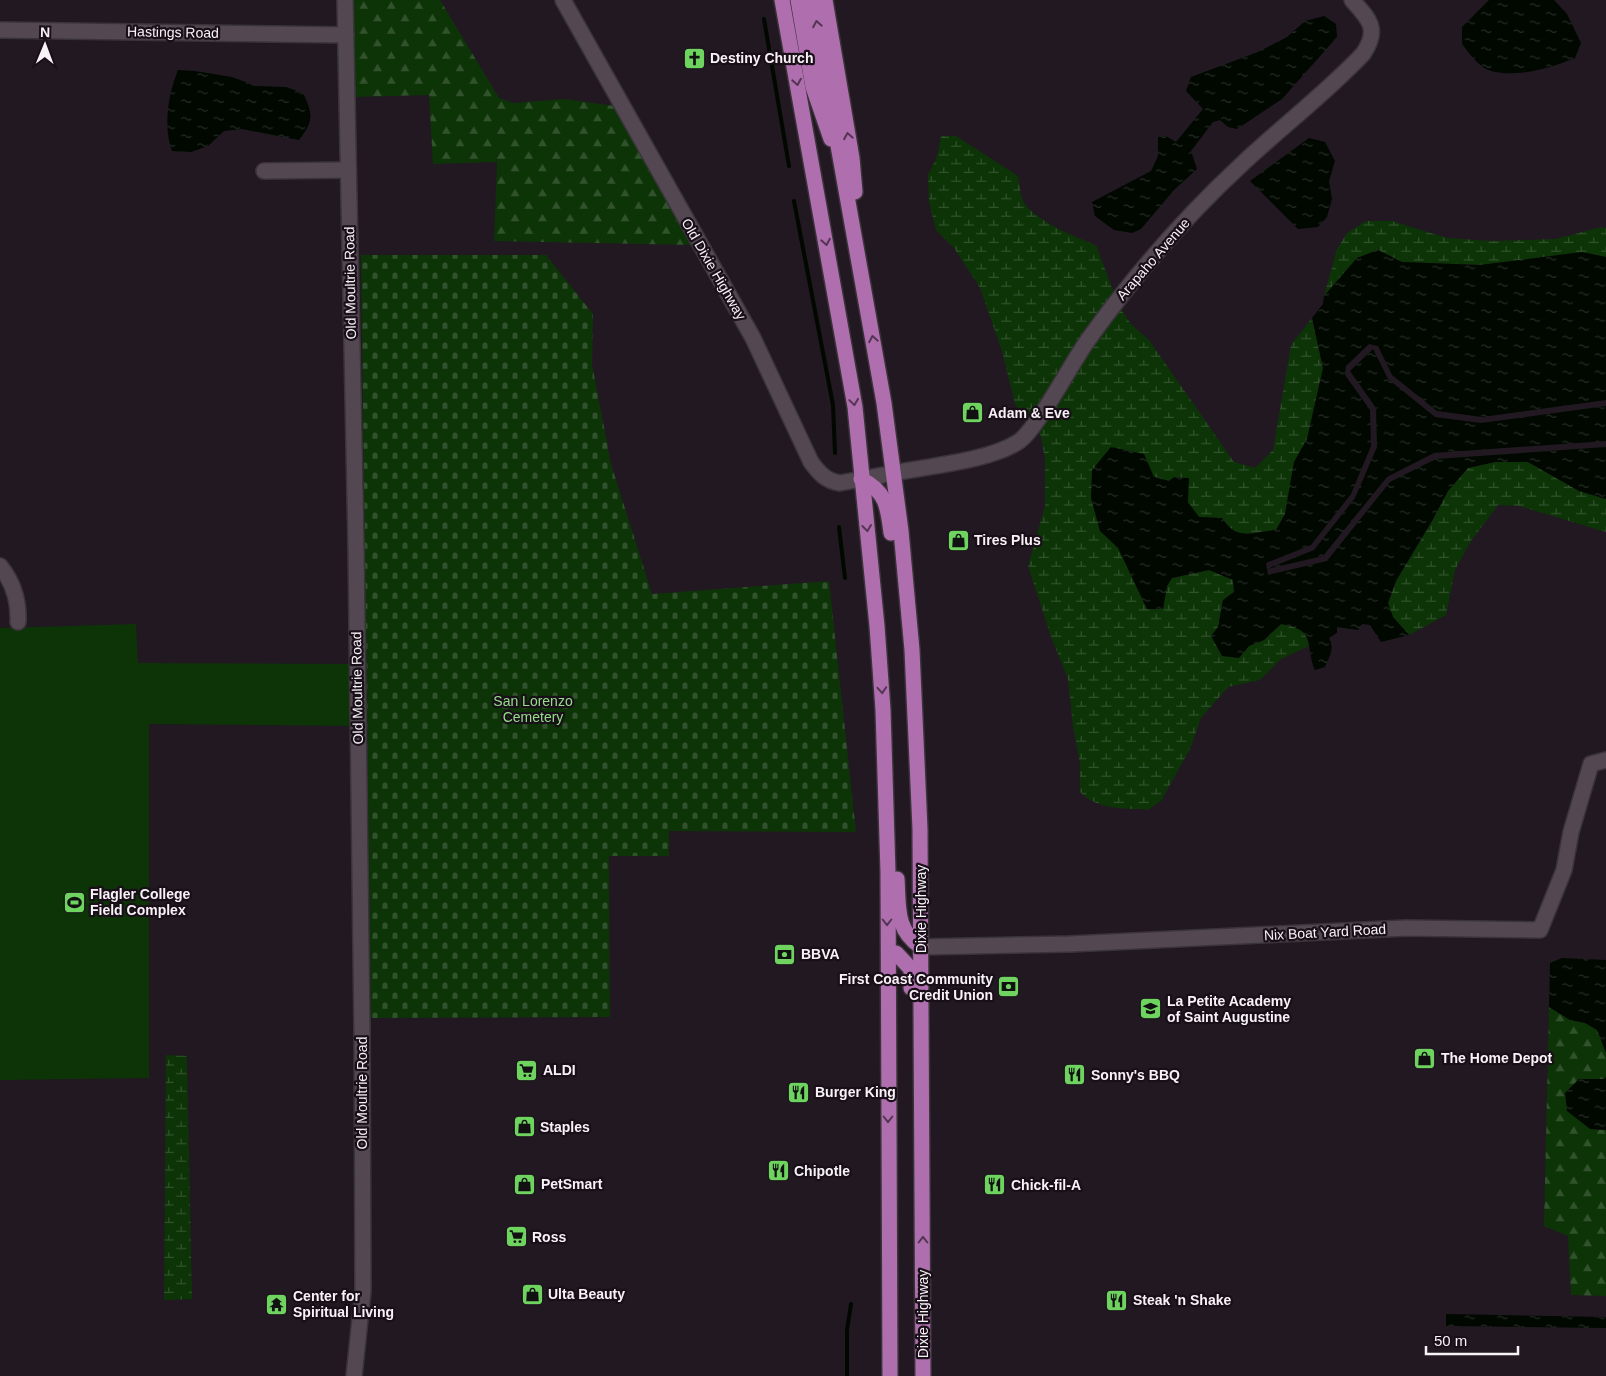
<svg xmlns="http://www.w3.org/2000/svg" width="1606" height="1376" font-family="Arial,sans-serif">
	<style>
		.forest { fill: url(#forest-firs) }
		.wetland { fill: url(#wetland-marsh) }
		.cemetery { fill: url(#cemetery-stones) }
		.garden { fill: #0d3407 }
		.water { fill: url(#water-ripples) }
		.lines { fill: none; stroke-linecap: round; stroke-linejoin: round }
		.stream { stroke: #000800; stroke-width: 4 }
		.minor-casing { stroke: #3a3339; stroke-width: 18 }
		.tertiary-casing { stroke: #3a3339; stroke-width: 18 }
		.secondary-casing { stroke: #3a3339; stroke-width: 18 }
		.primary-casing { stroke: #3a3339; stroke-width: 18 }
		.minor { stroke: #534852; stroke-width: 15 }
		.tertiary { stroke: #534852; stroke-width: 15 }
		.secondary { stroke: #534852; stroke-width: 15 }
		.primary { stroke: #af6ead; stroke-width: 15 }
		.oneway { stroke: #543554 }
		.labels { text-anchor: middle; stroke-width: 4.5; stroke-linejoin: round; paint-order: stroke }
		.street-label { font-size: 14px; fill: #f8f1f7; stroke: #180f18 }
		.poi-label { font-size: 14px; font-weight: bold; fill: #f8f1f7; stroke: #180f18; text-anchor: start }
		.park-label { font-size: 14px; fill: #95de89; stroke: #180f18 }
	</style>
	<defs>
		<pattern id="forest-firs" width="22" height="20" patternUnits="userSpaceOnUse" patternTransform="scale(1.25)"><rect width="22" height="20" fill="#0d3407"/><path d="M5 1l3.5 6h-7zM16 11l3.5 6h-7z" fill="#31522c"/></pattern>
		<pattern id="wetland-marsh" width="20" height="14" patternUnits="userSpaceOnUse" patternTransform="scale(1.25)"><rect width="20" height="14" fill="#0d3407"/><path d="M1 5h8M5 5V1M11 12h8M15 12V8" fill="none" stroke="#31522c"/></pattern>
		<pattern id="cemetery-stones" width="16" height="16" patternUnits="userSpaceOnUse" patternTransform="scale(1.25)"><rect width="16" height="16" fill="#0d3407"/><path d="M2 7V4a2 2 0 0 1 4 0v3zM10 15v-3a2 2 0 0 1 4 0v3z" fill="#31522c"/></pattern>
		<pattern id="water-ripples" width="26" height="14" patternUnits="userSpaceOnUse" patternTransform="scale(1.25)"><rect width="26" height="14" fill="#000800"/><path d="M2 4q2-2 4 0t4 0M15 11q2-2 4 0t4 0" fill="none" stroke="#262c26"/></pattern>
	</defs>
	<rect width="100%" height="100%" fill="#211821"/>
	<g class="forest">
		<polygon points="351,0 440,0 499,98 514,103 564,99 615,106 693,245 494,241 497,162 433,164 429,95 354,97"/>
		<polygon points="1549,1007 1570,1020 1585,1023 1598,1030 1606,1053 1606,1077 1604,1079 1579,1079 1590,1129 1606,1130 1606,1296 1571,1295 1568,1236 1544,1226"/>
	</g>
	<g class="wetland">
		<path d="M941,136h15l62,40c2,8 2,21 6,27 14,19 51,34 72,42l18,48 -42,58 -44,70 -13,-17 -13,-53 -22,-63 -26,-40 -18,-18 -7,-28 -1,-27 9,-18z"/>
		<polygon points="1366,221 1392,221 1447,238 1491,241 1556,239 1601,227 1606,228 1606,257 1582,252 1480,265 1402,262 1378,250 1357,258 1324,296 1337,249 1347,233"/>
		<path d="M1120,308l11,16 18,16 85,122 21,6 18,-18 18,-105 21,-27 11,50 -16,71 -13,23 -9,52 -9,16c-24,1 -38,13 -54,-12l-23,-1 -30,-36 -15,-4 -54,54 18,16 29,62 16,-1 4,-22 5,-8 37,-8 24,10 1,12 -11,8 -5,27 -7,9 28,22 10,-12 15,-6 17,-16c16,3 25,5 28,22l-28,13 -21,21 -32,7 -27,31 -11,31 -29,52 -15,10 -1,-2c-22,0 -49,0 -65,-17v-28l-7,-37 -5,-48 -17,-42 -23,-71 17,-60v-47l-4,-23 -4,-5 45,-72z"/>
		<polygon points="1495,462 1528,462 1579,491 1606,499 1606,532 1519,506 1498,505 1471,541 1455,570 1446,615 1409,635 1393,617 1388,603 1396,581 1432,521 1448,491 1468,468"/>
		<polygon points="166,1055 187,1056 192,1299 164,1300"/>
	</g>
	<polygon class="cemetery" points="361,255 546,255 593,314 592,364 611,464 652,594 829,581 856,832 669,831 669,856 609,856 610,1017 371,1018"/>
	<polygon class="garden" points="136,624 138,663 356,664 358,726 149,724 149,1078 0,1080 0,628"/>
	<g class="water">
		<path d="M1489,0h65l13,14 14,29 -6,15c-24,10 -58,20 -84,13 -13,-4 -21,-17 -29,-27v-17z"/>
		<polygon points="1324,16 1336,24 1337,37 1282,99 1237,129 1228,127 1220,120 1213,122 1191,151 1197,169 1174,190 1141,229 1132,233 1114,230 1095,216 1092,202 1151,171 1158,156 1158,137 1166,136 1176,142 1203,109 1186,91 1191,77 1258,52 1287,37 1305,21"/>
		<path d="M178,70l17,1 37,6 24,9 30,1 17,6c10,21 11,28 -4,47l-57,-11 -18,2 -16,15 -17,6 -19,-1c-9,-25 -4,-56 6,-81z"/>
		<polygon points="1309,138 1325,142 1335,161 1329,181 1332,199 1327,217 1318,227 1298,229 1250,181"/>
		<path d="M1378,250l24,12 78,3 102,-13 24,5v143l-124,17 -45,-6 -45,-36 -14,-29 -9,-2 -23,22 -1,9 25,35 1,36 -20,48 -40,51 -45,18 1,6 47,-19 41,-52 22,-51 -1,-39 -26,-37 23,-22 15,30 47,38 46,6 125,-17v35l-172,12 -47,24 -64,79 -56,13 1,6 59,-14 63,-79 46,-23 170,-12v52l-27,-8 -51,-29h-33l-27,6 -20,23 -16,30 -36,60 -8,22 5,14 16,18 -28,7 -11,-17 -8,-1 -4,6 -21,-3v6l-8,5c6,10 0,20 -4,29l-10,3c-11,-28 3,-39 -34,-46l-17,16 -15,6 -10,12 -17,-2 -11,-20 7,-9 5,-27 11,-8 -1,-12 -24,-10 -37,8 -5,8 -4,23h-16l-29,-61 -18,-17 -9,-33 1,-28 19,-23 33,7 10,23 15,4 5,-4 15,1 -1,24 11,15 23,1c16,24 30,14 54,12l9,-16 9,-52 13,-23 16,-71 -11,-50 11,-14 1,-8 33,-38z"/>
		<polygon points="1562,958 1606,960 1606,1053 1597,1030 1585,1023 1570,1020 1549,1007 1550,963"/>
		<polygon points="1606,1077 1606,1130 1590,1129 1567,1111 1565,1093 1579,1079 1604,1079"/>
		<polygon points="1446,1314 1606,1317 1606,1328 1446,1326"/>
	</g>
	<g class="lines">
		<g class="stream">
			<polyline points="764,19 789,166"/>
			<polyline points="794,201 833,405 835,453"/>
			<polyline points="839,527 845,578"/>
			<polyline points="847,1376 847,1330 851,1304"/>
		</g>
		<defs>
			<g id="minor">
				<polyline points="264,171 348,170"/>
				<path d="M894,473c35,-7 94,-12 124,-31 19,-12 54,-80 70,-102 45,-63 96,-122 152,-174 40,-38 85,-72 123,-112 17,-25 6,-35 -11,-54"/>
				<path d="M0,566c13,16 19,35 18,56"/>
				<polyline points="921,947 1070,944 1406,928 1540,930 1564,870 1571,832 1591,764 1606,760"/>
			</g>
			<g id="tertiary">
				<path d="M563,0l190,338 58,124c8,11 15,19 29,21l54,-10"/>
				<polyline points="0,30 346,35"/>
			</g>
			<polyline id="secondary" points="345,0 356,546 362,1032 363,1291 354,1376"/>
			<g id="primary">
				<polyline points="782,0 855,407 877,626 883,710 888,872 890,1376"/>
				<polyline points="798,0 813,87 831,139"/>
				<polyline points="812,0 884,403 901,531 912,650 920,829 923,1376"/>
				<polyline points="825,0 852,158 855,192"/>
				<path d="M861,479c25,12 27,28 30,54"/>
				<path d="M897,879c2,29 -2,50 24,68"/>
				<polyline points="896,953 911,969 911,988"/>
			</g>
		</defs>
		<use href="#minor" class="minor-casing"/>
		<use href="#tertiary" class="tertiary-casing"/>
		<use href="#secondary" class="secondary-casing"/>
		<use href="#primary" class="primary-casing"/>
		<use href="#minor" class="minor"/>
		<use href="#tertiary" class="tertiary"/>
		<use href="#secondary" class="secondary"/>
		<use href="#primary" class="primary"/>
	</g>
	<defs><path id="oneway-chevron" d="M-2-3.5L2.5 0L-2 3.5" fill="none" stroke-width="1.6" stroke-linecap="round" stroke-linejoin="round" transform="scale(1.25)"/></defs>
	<g class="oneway">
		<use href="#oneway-chevron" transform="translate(817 24) rotate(-100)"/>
		<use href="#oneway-chevron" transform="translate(797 82) rotate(80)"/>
		<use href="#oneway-chevron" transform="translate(848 136) rotate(-100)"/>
		<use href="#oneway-chevron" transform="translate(826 242) rotate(80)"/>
		<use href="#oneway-chevron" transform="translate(873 339) rotate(-100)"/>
		<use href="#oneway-chevron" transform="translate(854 402) rotate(82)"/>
		<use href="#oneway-chevron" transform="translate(867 528) rotate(83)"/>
		<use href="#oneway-chevron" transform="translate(882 690) rotate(86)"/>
		<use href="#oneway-chevron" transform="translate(887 922) rotate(90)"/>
		<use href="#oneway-chevron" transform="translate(888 1119) rotate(90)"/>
		<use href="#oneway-chevron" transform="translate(923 1240) rotate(-90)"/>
	</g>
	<defs>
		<symbol id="church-square" viewBox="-11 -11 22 22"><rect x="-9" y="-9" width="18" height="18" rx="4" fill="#6fd360" stroke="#180f18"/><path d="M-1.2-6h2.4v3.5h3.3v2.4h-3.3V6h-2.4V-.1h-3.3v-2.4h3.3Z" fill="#111"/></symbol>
		<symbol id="shop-square" viewBox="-11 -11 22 22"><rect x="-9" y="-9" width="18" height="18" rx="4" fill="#6fd360" stroke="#180f18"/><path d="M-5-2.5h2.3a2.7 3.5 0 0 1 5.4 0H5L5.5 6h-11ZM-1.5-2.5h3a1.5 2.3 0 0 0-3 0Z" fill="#111"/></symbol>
		<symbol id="stadium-square" viewBox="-11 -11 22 22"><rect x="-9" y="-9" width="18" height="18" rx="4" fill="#6fd360" stroke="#180f18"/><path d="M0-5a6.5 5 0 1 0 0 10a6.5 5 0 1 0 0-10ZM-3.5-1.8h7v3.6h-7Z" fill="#111"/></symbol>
		<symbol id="bank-square" viewBox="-11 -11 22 22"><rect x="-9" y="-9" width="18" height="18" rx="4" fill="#6fd360" stroke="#180f18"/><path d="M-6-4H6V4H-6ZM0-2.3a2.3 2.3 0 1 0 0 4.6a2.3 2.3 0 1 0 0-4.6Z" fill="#111"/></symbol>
		<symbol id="school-square" viewBox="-11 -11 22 22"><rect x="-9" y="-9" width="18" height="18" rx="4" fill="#6fd360" stroke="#180f18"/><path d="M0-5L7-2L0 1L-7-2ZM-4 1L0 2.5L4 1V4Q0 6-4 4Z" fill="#111"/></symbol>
		<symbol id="supermarket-square" viewBox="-11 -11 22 22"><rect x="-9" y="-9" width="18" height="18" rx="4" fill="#6fd360" stroke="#180f18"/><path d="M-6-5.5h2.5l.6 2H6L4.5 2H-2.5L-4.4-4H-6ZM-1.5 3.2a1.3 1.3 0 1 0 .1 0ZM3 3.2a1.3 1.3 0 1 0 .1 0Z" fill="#111"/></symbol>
		<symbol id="restaurant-square" viewBox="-11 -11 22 22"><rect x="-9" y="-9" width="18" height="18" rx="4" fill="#6fd360" stroke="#180f18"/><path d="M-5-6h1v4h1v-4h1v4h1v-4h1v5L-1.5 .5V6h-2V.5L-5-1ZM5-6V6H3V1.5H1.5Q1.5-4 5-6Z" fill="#111"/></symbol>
		<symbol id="temple-square" viewBox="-11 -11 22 22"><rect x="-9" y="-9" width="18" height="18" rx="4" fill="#6fd360" stroke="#180f18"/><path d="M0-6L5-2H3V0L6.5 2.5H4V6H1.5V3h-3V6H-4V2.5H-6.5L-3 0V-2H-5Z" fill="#111"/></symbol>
	</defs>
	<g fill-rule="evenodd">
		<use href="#church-square" x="682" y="46" width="25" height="25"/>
		<use href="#shop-square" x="960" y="400" width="25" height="25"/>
		<use href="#shop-square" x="946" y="528" width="25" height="25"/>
		<use href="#stadium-square" x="62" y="890" width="25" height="25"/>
		<use href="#bank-square" x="772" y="942" width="25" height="25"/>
		<use href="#bank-square" x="996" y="974" width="25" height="25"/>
		<use href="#school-square" x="1138" y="996" width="25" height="25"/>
		<use href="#shop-square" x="1412" y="1046" width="25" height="25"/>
		<use href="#supermarket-square" x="514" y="1058" width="25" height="25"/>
		<use href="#restaurant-square" x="1062" y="1062" width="25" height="25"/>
		<use href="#restaurant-square" x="786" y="1080" width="25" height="25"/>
		<use href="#shop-square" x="512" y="1114" width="25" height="25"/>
		<use href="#restaurant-square" x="766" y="1158" width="25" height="25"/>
		<use href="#shop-square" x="512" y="1172" width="25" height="25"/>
		<use href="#restaurant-square" x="982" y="1172" width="25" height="25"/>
		<use href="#supermarket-square" x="504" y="1224" width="25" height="25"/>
		<use href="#shop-square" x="520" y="1282" width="25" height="25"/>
		<use href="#restaurant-square" x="1104" y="1288" width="25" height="25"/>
		<use href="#temple-square" x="264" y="1292" width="25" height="25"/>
	</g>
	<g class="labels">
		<g class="street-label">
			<text transform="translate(173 32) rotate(1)" y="5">Hastings Road</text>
			<text transform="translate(1153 259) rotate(-49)" y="5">Arapaho Avenue</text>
			<text transform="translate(714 269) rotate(60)" y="5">Old Dixie Highway</text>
			<text transform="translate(350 283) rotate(-91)" y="5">Old Moultrie Road</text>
			<text transform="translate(357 688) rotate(-91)" y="5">Old Moultrie Road</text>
			<text transform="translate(921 909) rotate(-90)" y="5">Dixie Highway</text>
			<text transform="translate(1325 932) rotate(-3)" y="5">Nix Boat Yard Road</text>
			<text transform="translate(362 1093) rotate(-90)" y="5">Old Moultrie Road</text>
			<text transform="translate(923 1314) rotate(-90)" y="5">Dixie Highway</text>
		</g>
		<g class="poi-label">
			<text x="710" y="63">Destiny Church</text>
			<text x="988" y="418">Adam &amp; Eve</text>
			<text x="974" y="545">Tires Plus</text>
			<text x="90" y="899">Flagler College<tspan x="90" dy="16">Field Complex</tspan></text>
			<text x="801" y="959">BBVA</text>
			<text x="993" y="984" text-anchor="end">First Coast Community<tspan x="993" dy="16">Credit Union</tspan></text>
			<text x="1167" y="1006">La Petite Academy<tspan x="1167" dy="16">of Saint Augustine</tspan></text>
			<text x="1441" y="1063">The Home Depot</text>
			<text x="543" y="1075">ALDI</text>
			<text x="1091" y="1080">Sonny's BBQ</text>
			<text x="815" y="1097">Burger King</text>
			<text x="540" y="1132">Staples</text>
			<text x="794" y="1176">Chipotle</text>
			<text x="541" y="1189">PetSmart</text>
			<text x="1011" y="1190">Chick-fil-A</text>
			<text x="532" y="1242">Ross</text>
			<text x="548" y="1299">Ulta Beauty</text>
			<text x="293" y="1301">Center for<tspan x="293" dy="16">Spiritual Living</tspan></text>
			<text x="1133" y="1305">Steak 'n Shake</text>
		</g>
		<g class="park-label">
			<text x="533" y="706">San Lorenzo<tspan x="533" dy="16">Cemetery</tspan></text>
		</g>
	</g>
	<g transform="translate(45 45) rotate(1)" stroke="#180f18" stroke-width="4" paint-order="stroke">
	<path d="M0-4L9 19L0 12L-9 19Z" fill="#f8f1f7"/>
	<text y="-8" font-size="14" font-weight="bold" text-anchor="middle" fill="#f8f1f7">N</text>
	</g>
	<path d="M1426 1346v8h92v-8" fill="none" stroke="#f8f1f7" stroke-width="2.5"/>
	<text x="1434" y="1346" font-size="15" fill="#f8f1f7" stroke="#180f18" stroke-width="4" paint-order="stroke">50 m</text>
</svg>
